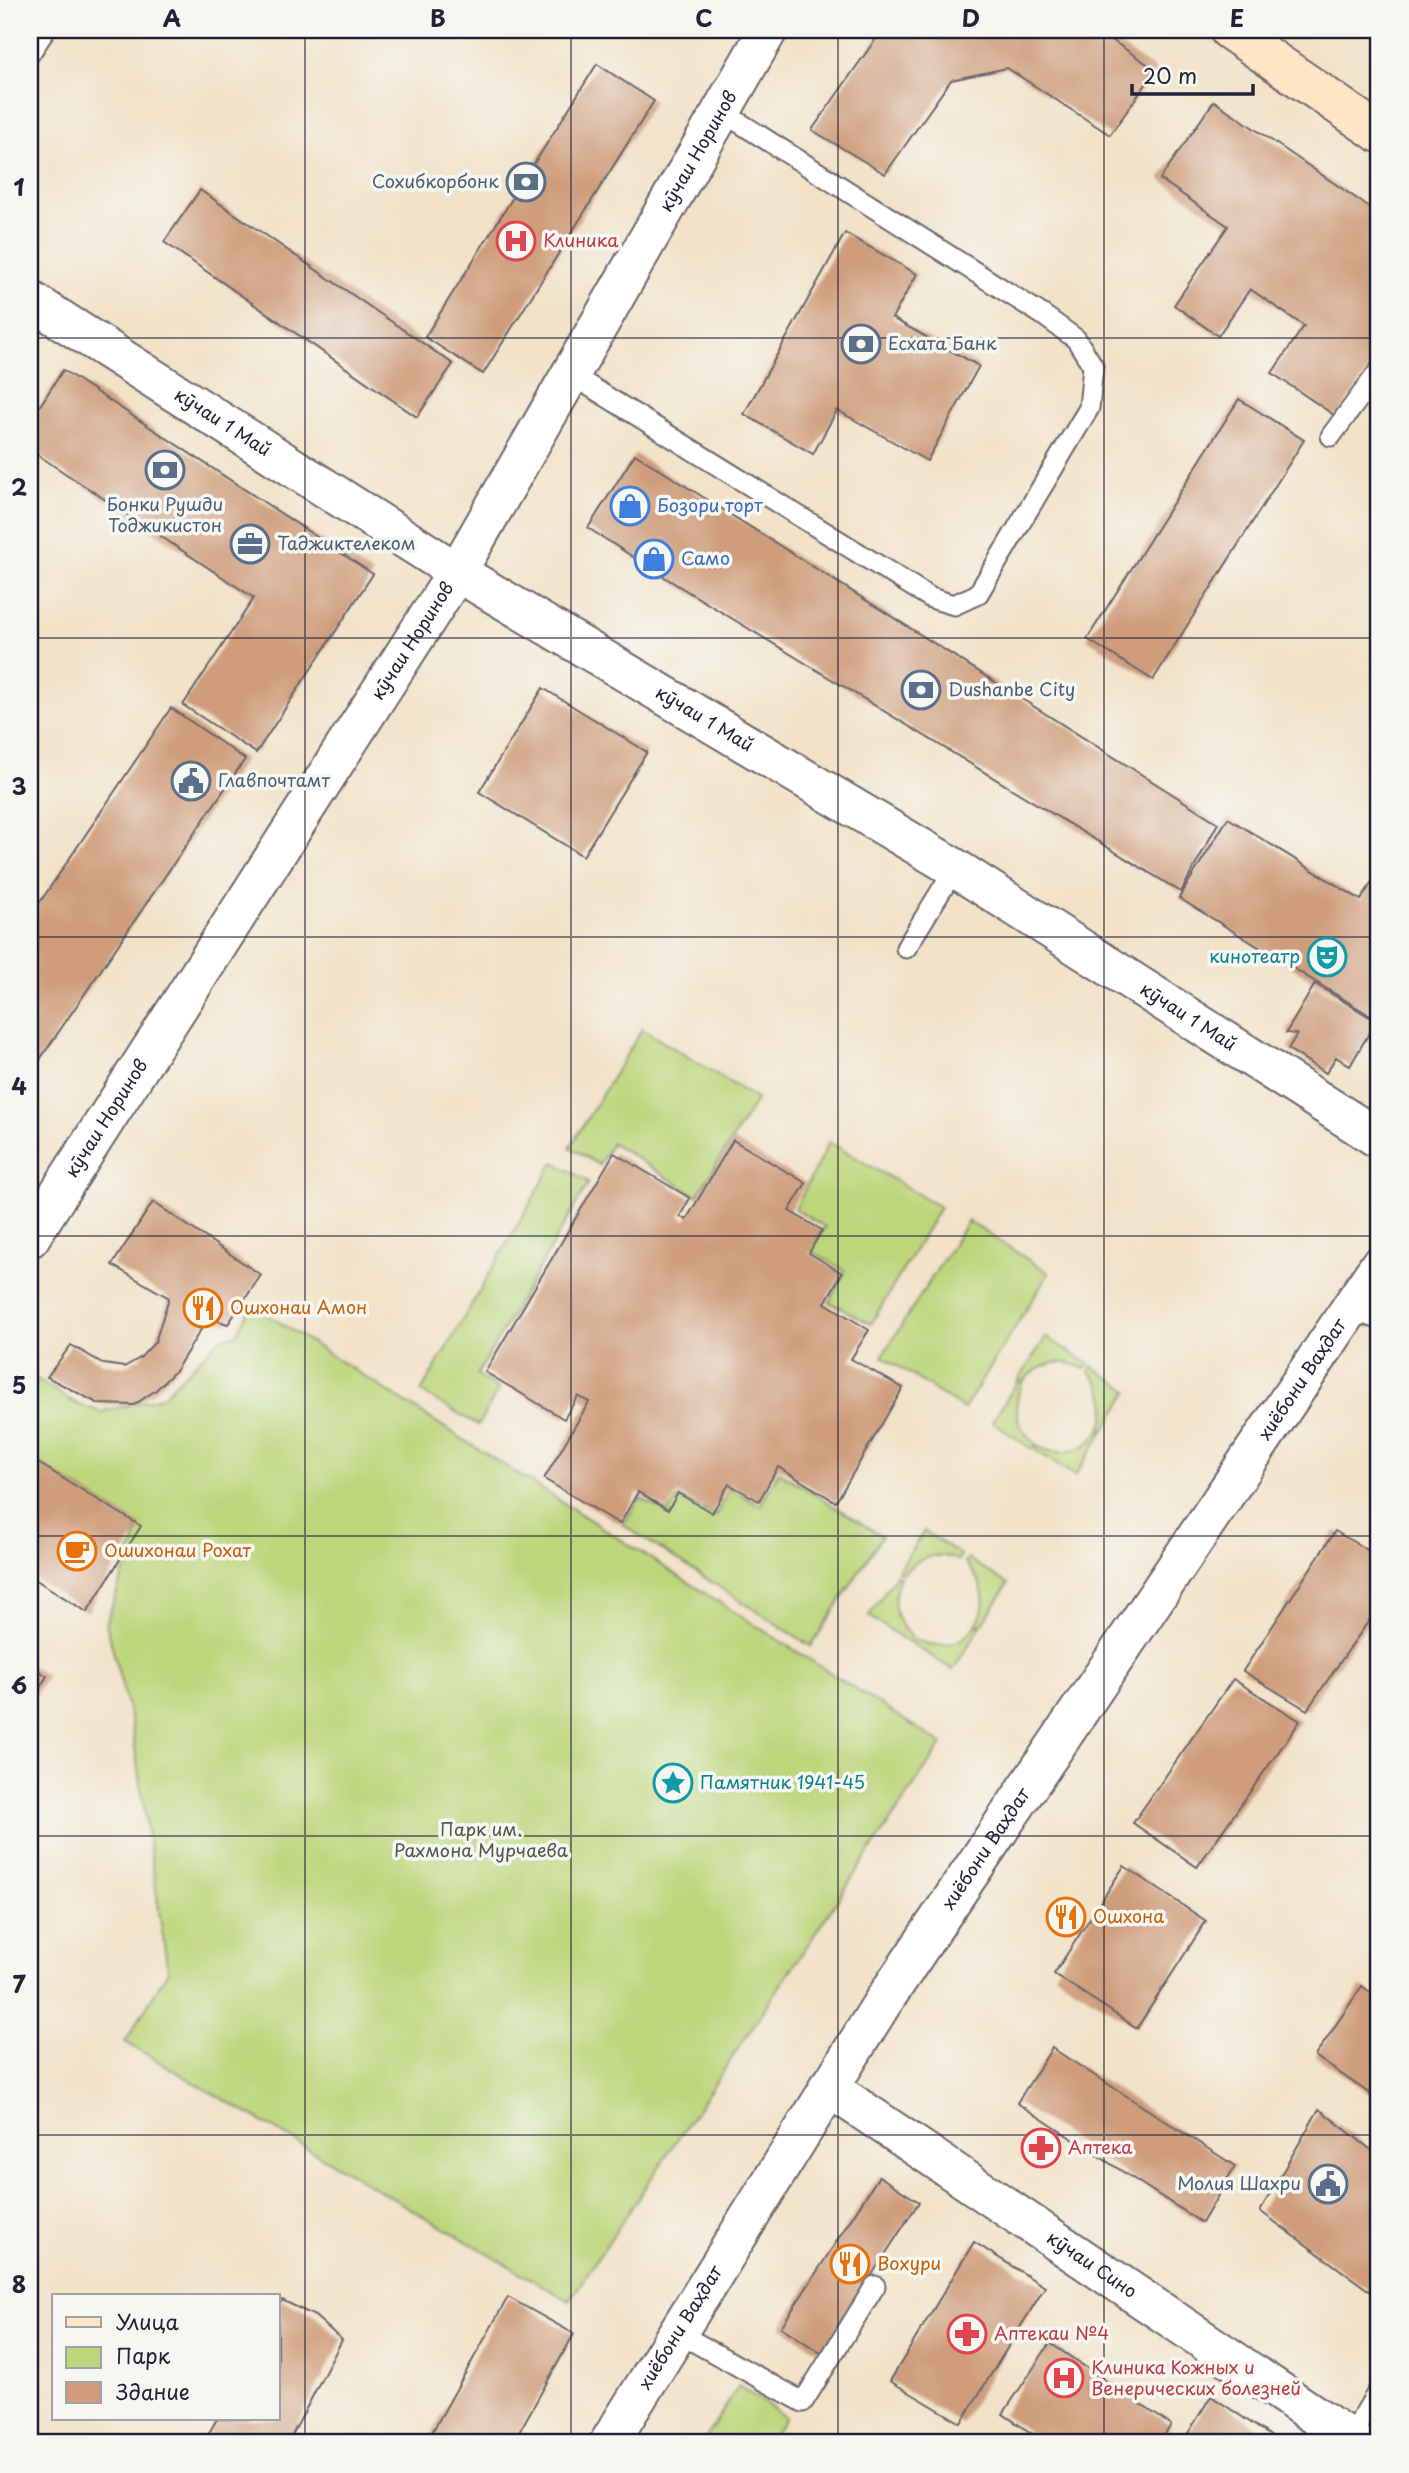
<svg xmlns="http://www.w3.org/2000/svg" width="1409" height="2473" font-family="'Playpen Sans',sans-serif">
	<style>
		.green { fill: #bdd67b; stroke: #707c5b; stroke-width: 2 }
		.building { fill: #cf9d7c }
		.lines { fill: none; stroke-linecap: round; stroke-linejoin: round }
		.service-casing { stroke: #6b656c; stroke-width: 23 }
		.minor-casing { stroke: #6b656c; stroke-width: 42 }
		.tertiary-casing { stroke: #6b656c; stroke-width: 42 }
		.secondary-casing { stroke: #6b656c; stroke-width: 42 }
		.service { stroke: #fff; stroke-width: 19 }
		.minor { stroke: #fff; stroke-width: 38 }
		.tertiary { stroke: #fff; stroke-width: 38 }
		.secondary { stroke: #ffe4c6; stroke-width: 38 }
		.grid { fill: none; stroke: #22223b; stroke-width: 2; stroke-opacity: 0.55 }
		.labels { text-anchor: middle; stroke-width: 7; stroke-linejoin: round; paint-order: stroke }
		.street-label { font-size: 18px; fill: #22223b; stroke: #f6f6f2 }
		.service-label { font-size: 18px; fill: #4e5e75; stroke: #f6f6f2; text-anchor: start }
		.health-label { font-size: 18px; fill: #be3a42; stroke: #f6f6f2; text-anchor: start }
		.shop-label { font-size: 18px; fill: #366cbe; stroke: #f6f6f2; text-anchor: start }
		.culture-label { font-size: 18px; fill: #0d838f; stroke: #f6f6f2; text-anchor: end }
		.food-label { font-size: 18px; fill: #c56008; stroke: #f6f6f2; text-anchor: start }
		.park-label { font-size: 18px; fill: #50584e; stroke: #f6f6f2 }
		.neatline { fill: none; stroke: #22223b; stroke-width: 2.5 }
		.grid-label { font-size: 23px; text-anchor: middle; font-weight: bold; fill: #22223b }
	</style>
	<rect width="100%" height="100%" fill="#f6f6f2"/>
	<filter id="ink" filterUnits="userSpaceOnUse"><feTurbulence type="fractalNoise" baseFrequency=".0143" numOctaves="2"/><feDisplacementMap in="SourceGraphic" scale="14" xChannelSelector="R" yChannelSelector="G"/><feConvolveMatrix kernelMatrix="1 2 1 2 8 2 1 2 1" color-interpolation-filters="sRGB"/></filter>
	<filter id="wash" filterUnits="userSpaceOnUse"><feTurbulence type="fractalNoise" baseFrequency=".00686" numOctaves="4" result="noise"/><feDisplacementMap in="SourceGraphic" scale="28" xChannelSelector="R" yChannelSelector="G"/><feGaussianBlur stdDeviation="1.57" result="paint"/><feColorMatrix in="noise" values="0 0 0 0 0 0 0 0 0 0 0 0 0 0 0 0 0 1.4 0 .05"/><feComposite in="paint" operator="in"/></filter>
	<g filter="url(#wash)">
		<rect width="100%" height="100%" fill="#f2e2c8"/>
		<g class="green">
			<polygon points="642,1029 757,1099 697,1196 612,1143 599,1165 570,1147"/>
			<polygon points="829,1142 940,1207 871,1324 829,1302 845,1271 810,1250 825,1227 795,1209"/>
			<polygon points="554,1162 589,1182 477,1375 499,1389 478,1425 421,1392"/>
			<polygon points="968,1221 1049,1273 964,1409 882,1356"/>
			<polygon points="252,1305 942,1744 569,2301 125,2042 168,1971 131,1721 106,1623 140,1526 30,1458 30,1379 32,1376 75,1403 101,1412 162,1397 221,1338 236,1335"/>
			<path d="M1046,1337l43,27 -4,5c-23,-12 -44,-7 -62,13l-4,-3z"/>
			<path d="M1092,1366l37,25 -25,40 -3,-3c10,-21 3,-41 -12,-57z"/>
			<path d="M1018,1381l4,3c-10,23 -6,44 14,60l-4,5 -40,-27z"/>
			<path d="M1100,1430l3,2 -28,44 -40,-26 2,-4c23,12 49,6 63,-16z"/>
			<polygon points="779,1472 882,1536 811,1646 623,1525 640,1498 668,1513 679,1498 715,1516 730,1488 760,1506"/>
			<path d="M924,1531l37,24 -3,5c-21,-9 -41,-3 -55,14l-5,-3z"/>
			<path d="M968,1559l40,25 -27,42 -4,-3c14,-21 4,-44 -12,-60z"/>
			<path d="M896,1575l4,2c-9,22 -8,45 12,59l-4,6 -39,-26z"/>
			<path d="M976,1625l4,2 -27,43 -42,-27 4,-4c22,11 47,7 61,-14z"/>
			<polygon points="739,2386 785,2417 768,2443 702,2443"/>
		</g>
		<g id="blocks">
			<g class="building">
				<polygon points="882,30 1097,30 1156,70 1110,135 1007,68 951,80 885,174 812,130"/>
				<polygon points="597,64 654,101 483,374 425,337"/>
				<polygon points="1214,101 1379,214 1379,355 1337,417 1272,373 1304,326 1250,289 1218,336 1174,305 1228,226 1160,179"/>
				<polygon points="200,190 453,364 417,417 164,242"/>
				<polygon points="845,233 917,274 892,318 979,366 927,461 837,410 813,454 744,414"/>
				<polygon points="63,370 373,574 256,753 183,705 254,598 30,450 30,421"/>
				<polygon points="1239,399 1304,440 1153,680 1087,639"/>
				<polygon points="635,454 1218,823 1181,892 677,585 588,528"/>
				<polygon points="543,688 647,752 583,856 479,792"/>
				<polygon points="171,708 245,759 30,1074 30,917"/>
				<polygon points="1228,818 1361,900 1379,870 1379,1015 1376,1019 1179,898"/>
				<polygon points="1315,984 1376,1021 1350,1066 1336,1057 1326,1073 1288,1049 1297,1034 1286,1033"/>
				<polygon points="733,1140 806,1183 789,1211 822,1230 809,1253 842,1273 825,1303 869,1330 851,1359 903,1388 836,1502 778,1467 759,1501 729,1484 712,1513 678,1493 668,1510 638,1492 620,1524 544,1479 589,1402 578,1396 564,1419 485,1372 614,1153 690,1198 680,1216 686,1220"/>
				<polygon points="153,1202 261,1275 228,1324 208,1318 176,1370 156,1390 134,1405 99,1404 47,1377 71,1345 104,1364 124,1367 140,1358 155,1342 169,1298 112,1265"/>
				<polygon points="30,1458 141,1526 87,1612 30,1576"/>
				<polygon points="1335,1531 1379,1557 1379,1606 1307,1710 1243,1671"/>
				<polygon points="30,1665 47,1676 30,1703"/>
				<polygon points="1233,1679 1300,1721 1197,1867 1133,1823"/>
				<polygon points="1124,1866 1206,1921 1137,2028 1054,1974"/>
				<polygon points="1362,1986 1379,1999 1379,2100 1315,2056"/>
				<polygon points="1052,2048 1235,2166 1202,2223 1017,2103"/>
				<polygon points="1319,2109 1379,2156 1379,2298 1260,2211"/>
				<polygon points="879,2176 919,2202 821,2353 781,2327"/>
				<polygon points="974,2242 1045,2287 961,2423 890,2381"/>
				<polygon points="508,2297 574,2334 513,2443 426,2443"/>
				<polygon points="282,2300 315,2316 342,2340 288,2443 203,2443 217,2419 278,2419 278,2306"/>
				<polygon points="1050,2343 1171,2425 1159,2443 1046,2443 1003,2414"/>
				<polygon points="1211,2396 1281,2443 1182,2443"/>
			</g>
		</g>
	</g>
	<g filter="url(#ink)">
		<use href="#blocks" fill-opacity="0" stroke="#6b656c" stroke-width="2"/>
		<g class="lines">
			<defs>
				<g id="service">
					<polyline points="30,53 44,32"/>
					<polyline points="570,374 931,598 954,605 978,594 1089,408 1093,366 1076,339 1043,315 721,111"/>
					<polyline points="1331,436 1379,371"/>
					<polyline points="906,948 955,868"/>
					<polyline points="1350,1310 1379,1319"/>
					<polyline points="678,2333 803,2402 875,2286"/>
					<polyline points="1349,2439 1379,2390"/>
				</g>
				<g id="minor">
					<path id="s1" d="M30,300l427,272 498,296 424,271"/>
					<path id="s2" d="M828,2087l528,356"/>
				</g>
				<g id="tertiary">
					<path id="s3" d="M30,1238l427,-666 311,-542"/>
					<path id="s4" d="M609,2443l272,-438 498,-739"/>
				</g>
				<polyline id="secondary" points="1229,30 1379,133"/>
			</defs>
			<use href="#service" class="service-casing"/>
			<use href="#minor" class="minor-casing"/>
			<use href="#tertiary" class="tertiary-casing"/>
			<use href="#secondary" class="secondary-casing"/>
			<use href="#service" class="service"/>
			<use href="#minor" class="minor"/>
			<use href="#tertiary" class="tertiary"/>
			<use href="#secondary" class="secondary"/>
		</g>
	</g>
	<path class="grid" d="M305,30v2413M571,30v2413M838,30v2413M1104,30v2413M30,338h1349M30,638h1349M30,937h1349M30,1236h1349M30,1536h1349M30,1836h1349M30,2135h1349"/>
	<defs>
		<symbol id="bank-ring" viewBox="-11 -11 22 22"><circle r="9.5" fill="#f6f6f2" stroke="#5c6f8a" stroke-width="1.5"/><path d="M-6-4H6V4H-6ZM0-2.3a2.3 2.3 0 1 0 0 4.6a2.3 2.3 0 1 0 0-4.6Z" fill="#5c6f8a"/></symbol>
		<symbol id="hospital-ring" viewBox="-11 -11 22 22"><circle r="9.5" fill="#f6f6f2" stroke="#e0444e" stroke-width="1.5"/><path d="M-5-5h3v3.5h4V-5h3V5h-3V1.5h-4V5h-3Z" fill="#e0444e"/></symbol>
		<symbol id="shop-ring" viewBox="-11 -11 22 22"><circle r="9.5" fill="#f6f6f2" stroke="#3f7fe0" stroke-width="1.5"/><path d="M-5-2.5h2.3a2.7 3.5 0 0 1 5.4 0H5L5.5 6h-11ZM-1.5-2.5h3a1.5 2.3 0 0 0-3 0Z" fill="#3f7fe0"/></symbol>
		<symbol id="office-ring" viewBox="-11 -11 22 22"><circle r="9.5" fill="#f6f6f2" stroke="#5c6f8a" stroke-width="1.5"/><path d="M-6-3h4V-5.5h4V-3h4V5H-6ZM-1-4.5V-3h2v-1.5ZM-6 0V1H6V0Z" fill="#5c6f8a"/></symbol>
		<symbol id="civic-ring" viewBox="-11 -11 22 22"><circle r="9.5" fill="#f6f6f2" stroke="#5c6f8a" stroke-width="1.5"/><path d="M-.6-6.5H3V-4.5H.6V-3L4-1V1h2V6H-6V1h2V-1L-.6-3ZM-1.2 2.5V6h2.4V2.5Z" fill="#5c6f8a"/></symbol>
		<symbol id="theatre-ring" viewBox="-11 -11 22 22"><circle r="9.5" fill="#f6f6f2" stroke="#0f9aa8" stroke-width="1.5"/><path d="M-5-5.5Q0-4 5-5.5V0Q5 5 0 6Q-5 5-5 0ZM-3.3-2.5H-1v1.5H-3.3ZM1-2.5H3.3v1.5H1ZM-2.8 1Q0 5.5 2.8 1Z" fill="#0f9aa8"/></symbol>
		<symbol id="restaurant-ring" viewBox="-11 -11 22 22"><circle r="9.5" fill="#f6f6f2" stroke="#e8710a" stroke-width="1.5"/><path d="M-5-6h1v4h1v-4h1v4h1v-4h1v5L-1.5 .5V6h-2V.5L-5-1ZM5-6V6H3V1.5H1.5Q1.5-4 5-6Z" fill="#e8710a"/></symbol>
		<symbol id="cafe-ring" viewBox="-11 -11 22 22"><circle r="9.5" fill="#f6f6f2" stroke="#e8710a" stroke-width="1.5"/><path d="M-5.5-4.5H6V0H3Q3 3.5 0 3.5H-2.5Q-5.5 3.5-5.5 0ZM3-3.2v2h1.7v-2ZM-6 4.5H4V6H-6Z" fill="#e8710a"/></symbol>
		<symbol id="sight-ring" viewBox="-11 -11 22 22"><circle r="9.5" fill="#f6f6f2" stroke="#0f9aa8" stroke-width="1.5"/><path d="M0-6L1.8-2.2L6-1.7L2.9 1.2L3.7 5.4L0 3.3L-3.7 5.4L-2.9 1.2L-6-1.7L-1.8-2.2Z" fill="#0f9aa8"/></symbol>
		<symbol id="pharmacy-ring" viewBox="-11 -11 22 22"><circle r="9.5" fill="#f6f6f2" stroke="#e0444e" stroke-width="1.5"/><path d="M-2-6h4v4h4v4h-4v4h-4v-4h-4v-4h4Z" fill="#e0444e"/></symbol>
	</defs>
	<g fill-rule="evenodd">
		<use href="#bank-ring" x="504" y="160" width="44" height="44"/>
		<use href="#hospital-ring" x="494" y="219" width="44" height="44"/>
		<use href="#bank-ring" x="839" y="322" width="44" height="44"/>
		<use href="#bank-ring" x="143" y="448" width="44" height="44"/>
		<use href="#shop-ring" x="608" y="484" width="44" height="44"/>
		<use href="#office-ring" x="228" y="522" width="44" height="44"/>
		<use href="#shop-ring" x="632" y="537" width="44" height="44"/>
		<use href="#bank-ring" x="899" y="668" width="44" height="44"/>
		<use href="#civic-ring" x="169" y="759" width="44" height="44"/>
		<use href="#theatre-ring" x="1305" y="935" width="44" height="44"/>
		<use href="#restaurant-ring" x="181" y="1286" width="44" height="44"/>
		<use href="#cafe-ring" x="55" y="1529" width="44" height="44"/>
		<use href="#sight-ring" x="651" y="1761" width="44" height="44"/>
		<use href="#restaurant-ring" x="1044" y="1895" width="44" height="44"/>
		<use href="#pharmacy-ring" x="1019" y="2126" width="44" height="44"/>
		<use href="#civic-ring" x="1306" y="2162" width="44" height="44"/>
		<use href="#restaurant-ring" x="828" y="2242" width="44" height="44"/>
		<use href="#pharmacy-ring" x="945" y="2312" width="44" height="44"/>
		<use href="#hospital-ring" x="1042" y="2356" width="44" height="44"/>
	</g>
	<g class="labels">
		<g class="street-label">
			<text dy="6" stroke="none"><textPath href="#s3" startOffset="1276">кӯчаи Норинов</textPath></text>
			<text dy="6" stroke="none"><textPath href="#s1" startOffset="228">кӯчаи 1 Май</textPath></text>
			<text dy="6" stroke="none"><textPath href="#s3" startOffset="709">кӯчаи Норинов</textPath></text>
			<text dy="6" stroke="none"><textPath href="#s1" startOffset="794">кӯчаи 1 Май</textPath></text>
			<text dy="6" stroke="none"><textPath href="#s1" startOffset="1362">кӯчаи 1 Май</textPath></text>
			<text dy="6" stroke="none"><textPath href="#s3" startOffset="142">кӯчаи Норинов</textPath></text>
			<text dy="6" stroke="none"><textPath href="#s4" startOffset="1270">хиёбони Ваҳдат</textPath></text>
			<text dy="6" stroke="none"><textPath href="#s4" startOffset="704">хиёбони Ваҳдат</textPath></text>
			<text dy="6" stroke="none"><textPath href="#s2" startOffset="318">кӯчаи Сино</textPath></text>
			<text dy="6" stroke="none"><textPath href="#s4" startOffset="136">хиёбони Ваҳдат</textPath></text>
		</g>
		<g class="service-label">
			<text x="499" y="188" text-anchor="end">Сохибкорбонк</text>
			<text x="888" y="350">Есхата Банк</text>
			<text x="165" y="511" text-anchor="middle">Бонки Рушди<tspan x="165" dy="21">Тоджикистон</tspan></text>
			<text x="277" y="550">Таджиктелеком</text>
			<text x="948" y="696">Dushanbe City</text>
			<text x="218" y="787">Главпочтамт</text>
			<text x="1301" y="2190" text-anchor="end">Молия Шахри</text>
		</g>
		<g class="health-label">
			<text x="543" y="247">Клиника</text>
			<text x="1068" y="2154">Аптека</text>
			<text x="994" y="2340">Аптекаи №4</text>
			<text x="1091" y="2374">Клиника Кожных и<tspan x="1091" dy="21">Венерических болезней</tspan></text>
		</g>
		<g class="shop-label">
			<text x="657" y="512">Бозори торт</text>
			<text x="681" y="565">Само</text>
		</g>
		<g class="culture-label">
			<text x="1300" y="963">кинотеатр</text>
			<text x="700" y="1789" text-anchor="start">Памятник 1941-45</text>
		</g>
		<g class="food-label">
			<text x="230" y="1314">Ошхонаи Амон</text>
			<text x="104" y="1557">Ошихонаи Рохат</text>
			<text x="1093" y="1923">Ошхона</text>
			<text x="877" y="2270">Вохури</text>
		</g>
		<g class="park-label">
			<text x="481" y="1836">Парк им.<tspan x="481" dy="21">Рахмона Мурчаева</tspan></text>
		</g>
	</g>
	<rect width="1409" height="2473" fill="none" stroke="#f6f6f2" stroke-width="77"/>
	<rect x="52" y="2294" width="228" height="126" fill="#f6f6f2" stroke="#a1a1a9" stroke-width="2"/>
	<rect x="66" y="2317" width="35" height="10" fill="#ffe4c6" stroke="#a1a1a9" stroke-width="2"/>
	<text x="116" y="2330" font-size="21" fill="#22223b">Улица</text>
	<rect x="66" y="2347" width="35" height="21" fill="#bdd67b" stroke="#a1a1a9" stroke-width="2"/>
	<text x="116" y="2364" font-size="21" fill="#22223b">Парк</text>
	<rect x="66" y="2382" width="35" height="21" fill="#cf9d7c" stroke="#a1a1a9" stroke-width="2"/>
	<text x="116" y="2400" font-size="21" fill="#22223b">Здание</text>
	<path d="M1132 84v10h121v-10" fill="none" stroke="#22223b" stroke-width="3.5"/>
	<text x="1143" y="84" font-size="21" fill="#22223b" stroke="#f6f6f2" stroke-width="5" paint-order="stroke">20 m</text>
	<rect x="38" y="38" width="1332" height="2396" class="neatline"/>
	<g class="grid-label">
		<text x="172" y="27">A</text>
		<text x="438" y="27">B</text>
		<text x="704" y="27">C</text>
		<text x="971" y="27">D</text>
		<text x="1237" y="27">E</text>
		<text x="19" y="196">1</text>
		<text x="19" y="496">2</text>
		<text x="19" y="795">3</text>
		<text x="19" y="1095">4</text>
		<text x="19" y="1394">5</text>
		<text x="19" y="1694">6</text>
		<text x="19" y="1993">7</text>
		<text x="19" y="2293">8</text>
	</g>
</svg>
